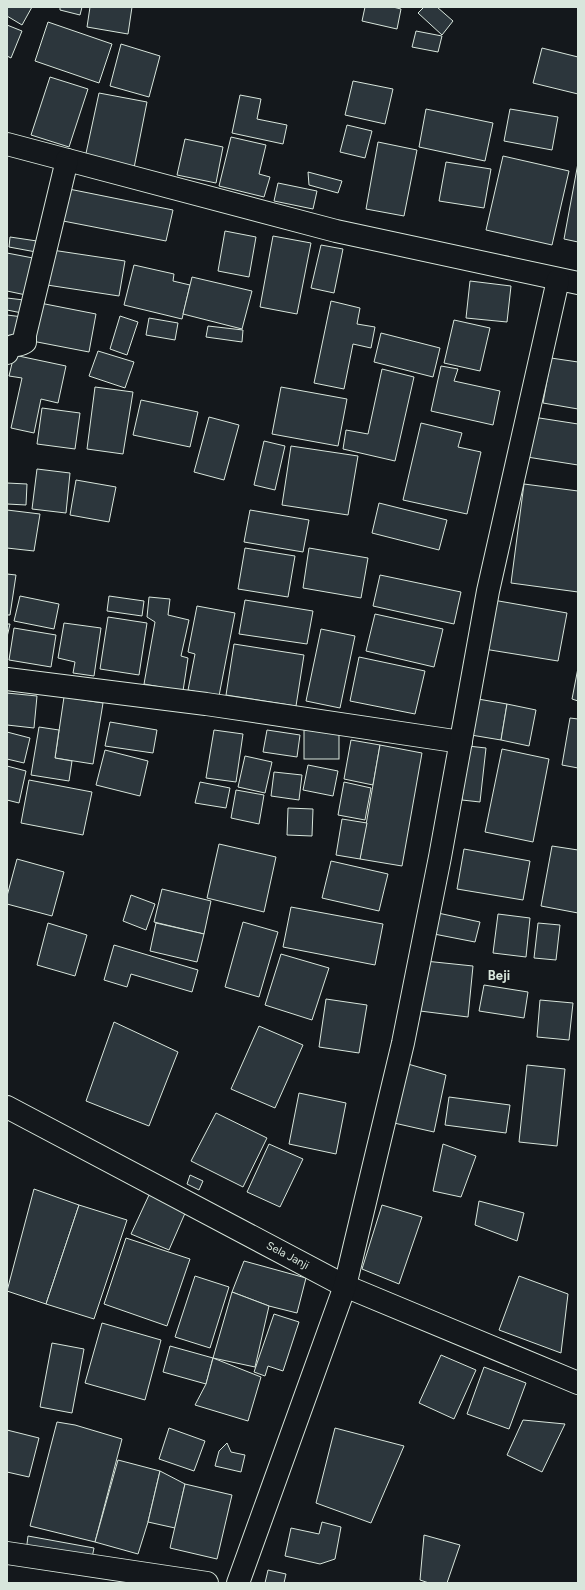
<svg xmlns="http://www.w3.org/2000/svg" width="585" height="1590" font-family="Figtree,sans-serif">
	<style>
		.building { fill: #2c363c; stroke: #d8e6dc }
		.lines { fill: none; stroke-linecap: round; stroke-linejoin: round }
		.minor-casing { stroke: #d8e6dc; stroke-width: 24 }
		.minor { stroke: #14181c; stroke-width: 22 }
		.labels { text-anchor: middle; stroke-width: 3; stroke-linejoin: round; paint-order: stroke }
		.street-label { font-size: 11px; fill: #d8e6dc; stroke: #14181c }
		.quarter-label { font-size: 13px; font-weight: bold; fill: #d8e6dc; stroke: #14181c }
	</style>
	<rect width="100%" height="100%" fill="#14181c"/>
	<g class="building">
		<polygon points="7,7 32,7 22,25 7,16"/>
		<polygon points="60,7 82,7 80,15 60,10"/>
		<polygon points="90,7 132,7 128,34 87,27"/>
		<polygon points="365,7 393,7 401,9 397,29 362,21"/>
		<polygon points="424,7 437,7 453,21 442,35 418,13"/>
		<polygon points="48,22 112,44 99,83 35,61"/>
		<polygon points="7,25 22,31 11,58 7,56"/>
		<polygon points="416,31 442,36 438,52 412,47"/>
		<polygon points="121,44 160,56 149,97 110,86"/>
		<polygon points="542,48 578,57 578,94 533,83"/>
		<polygon points="50,77 88,89 69,147 31,135"/>
		<polygon points="353,81 393,89 385,124 345,115"/>
		<polygon points="99,93 147,102 134,168 85,158"/>
		<polygon points="240,95 261,99 257,119 287,125 283,144 232,133"/>
		<polygon points="426,109 493,123 485,161 419,147"/>
		<polygon points="510,109 558,117 552,150 504,141"/>
		<polygon points="347,125 372,131 365,158 340,152"/>
		<polygon points="231,137 266,145 259,174 270,177 264,197 219,186"/>
		<polygon points="185,139 223,147 216,183 177,175"/>
		<polygon points="378,142 417,150 404,216 366,209"/>
		<polygon points="503,156 569,171 552,245 486,230"/>
		<polygon points="446,162 491,169 484,208 439,201"/>
		<polygon points="578,163 578,242 564,239"/>
		<polygon points="308,172 342,181 338,193 309,185"/>
		<polygon points="278,183 317,191 313,209 274,201"/>
		<polygon points="64,188 173,210 166,241 58,220"/>
		<polygon points="225,231 256,237 249,277 218,271"/>
		<polygon points="273,236 311,243 297,314 260,307"/>
		<polygon points="10,237 37,241 36,252 9,247"/>
		<polygon points="321,245 343,249 334,293 311,288"/>
		<polygon points="52,250 125,261 119,296 47,285"/>
		<polygon points="7,253 33,258 26,295 7,291"/>
		<polygon points="134,265 174,274 173,281 190,285 182,319 124,305"/>
		<polygon points="192,277 252,291 242,329 183,314"/>
		<polygon points="470,281 511,286 507,322 466,318"/>
		<polygon points="7,298 24,300 22,313 7,310"/>
		<polygon points="331,301 360,308 357,324 375,327 371,348 353,344 344,389 314,383"/>
		<polygon points="40,303 96,314 89,352 32,341"/>
		<polygon points="7,315 23,317 20,340 7,338"/>
		<polygon points="120,316 138,322 127,355 110,349"/>
		<polygon points="149,318 178,323 175,340 146,335"/>
		<polygon points="454,320 490,328 480,371 444,363"/>
		<polygon points="208,326 243,330 242,342 206,337"/>
		<polygon points="381,333 440,348 433,377 374,362"/>
		<polygon points="98,351 134,362 125,388 89,376"/>
		<polygon points="14,355 66,366 58,403 41,399 34,433 11,428 22,378 9,376"/>
		<polygon points="551,358 578,362 578,409 543,403"/>
		<polygon points="441,366 458,369 454,381 500,391 493,425 431,411"/>
		<polygon points="382,369 414,377 395,461 343,449 346,430 368,434"/>
		<polygon points="95,387 133,392 123,454 87,449"/>
		<polygon points="281,387 347,399 338,446 272,434"/>
		<polygon points="141,400 198,412 190,447 133,435"/>
		<polygon points="42,408 80,413 75,449 37,444"/>
		<polygon points="209,417 239,425 224,480 194,472"/>
		<polygon points="533,417 578,424 578,465 527,457"/>
		<polygon points="421,423 462,433 458,447 481,452 467,514 403,500"/>
		<polygon points="264,441 285,446 275,490 254,485"/>
		<polygon points="291,446 358,456 348,515 282,505"/>
		<polygon points="37,469 70,473 66,513 32,509"/>
		<polygon points="76,480 116,487 109,522 70,515"/>
		<polygon points="7,483 27,484 26,505 7,504"/>
		<polygon points="524,484 578,491 578,592 511,583"/>
		<polygon points="379,503 447,520 439,550 372,533"/>
		<polygon points="7,510 40,514 34,551 7,548"/>
		<polygon points="250,510 309,520 303,552 244,542"/>
		<polygon points="245,548 295,556 288,597 238,589"/>
		<polygon points="309,548 368,558 361,598 303,588"/>
		<polygon points="7,574 16,575 10,615 7,615"/>
		<polygon points="380,575 461,592 454,624 373,606"/>
		<polygon points="20,596 59,604 54,629 14,621"/>
		<polygon points="109,596 144,601 142,616 107,611"/>
		<polygon points="149,597 170,599 168,615 189,620 181,656 188,658 183,691 144,684 155,622 147,617"/>
		<polygon points="245,600 313,611 307,644 239,634"/>
		<polygon points="493,600 567,613 558,661 484,649"/>
		<polygon points="197,606 235,613 219,696 188,690 195,654 188,652"/>
		<polygon points="375,614 443,629 434,667 366,651"/>
		<polygon points="108,617 147,623 139,675 100,669"/>
		<polygon points="64,623 101,628 94,676 73,673 75,662 58,658"/>
		<polygon points="7,624 10,624 7,637"/>
		<polygon points="14,628 56,635 51,667 9,660"/>
		<polygon points="321,629 355,636 340,708 306,701"/>
		<polygon points="234,644 304,655 296,706 226,695"/>
		<polygon points="359,657 425,671 415,714 350,701"/>
		<polygon points="578,668 578,701 572,699"/>
		<polygon points="7,693 37,696 34,728 7,725"/>
		<polygon points="64,697 103,703 93,764 55,758"/>
		<polygon points="478,699 507,704 501,740 471,735"/>
		<polygon points="507,704 536,710 529,746 501,740"/>
		<polygon points="570,718 578,719 578,768 562,765"/>
		<polygon points="110,722 157,730 153,753 105,746"/>
		<polygon points="39,727 59,730 55,758 72,761 69,781 31,775"/>
		<polygon points="214,730 243,734 236,782 206,778"/>
		<polygon points="267,730 300,735 297,757 263,752"/>
		<rect x="304" y="730" width="35" height="29"/>
		<polygon points="7,732 30,738 24,763 7,759"/>
		<polygon points="351,740 380,745 373,785 344,779"/>
		<polygon points="380,745 422,753 402,866 360,859"/>
		<polygon points="468,746 486,748 480,802 462,800"/>
		<polygon points="502,749 549,759 533,842 485,832"/>
		<polygon points="105,750 148,761 140,796 96,785"/>
		<polygon points="245,756 272,762 265,793 238,787"/>
		<polygon points="308,765 338,771 333,796 303,790"/>
		<polygon points="7,766 26,771 19,803 7,800"/>
		<polygon points="274,772 302,775 299,800 271,796"/>
		<polygon points="29,780 92,792 83,835 21,823"/>
		<polygon points="200,782 230,788 226,808 195,803"/>
		<polygon points="344,782 371,788 365,820 338,815"/>
		<polygon points="236,790 264,795 259,824 231,818"/>
		<polygon points="288,808 313,809 312,836 287,835"/>
		<polygon points="342,819 367,823 360,859 336,855"/>
		<polygon points="219,844 276,857 264,912 207,898"/>
		<polygon points="552,846 578,850 578,913 541,906"/>
		<polygon points="464,849 530,861 523,900 457,889"/>
		<polygon points="17,859 64,872 52,916 7,904 7,896"/>
		<polygon points="331,861 388,874 379,911 322,898"/>
		<polygon points="162,889 211,901 204,934 154,922"/>
		<polygon points="131,895 155,904 146,930 123,921"/>
		<polygon points="291,907 383,924 375,965 283,947"/>
		<polygon points="438,913 480,922 475,942 434,934"/>
		<polygon points="498,914 530,918 526,957 493,953"/>
		<polygon points="243,922 278,932 259,997 225,987"/>
		<polygon points="48,923 87,935 75,976 37,965"/>
		<polygon points="156,923 204,934 197,962 150,951"/>
		<polygon points="538,923 560,925 556,960 534,958"/>
		<polygon points="114,945 198,970 192,992 131,974 127,987 104,980"/>
		<polygon points="281,954 329,968 312,1020 265,1005"/>
		<polygon points="425,961 473,966 468,1017 420,1011"/>
		<polygon points="484,985 528,992 524,1018 479,1011"/>
		<polygon points="326,999 367,1005 359,1053 319,1047"/>
		<polygon points="540,1000 573,1003 569,1040 537,1037"/>
		<polygon points="114,1022 178,1052 149,1126 86,1101"/>
		<polygon points="259,1026 303,1045 275,1108 231,1089"/>
		<polygon points="408,1064 446,1075 434,1132 394,1123"/>
		<polygon points="527,1065 565,1069 557,1146 519,1142"/>
		<polygon points="299,1093 346,1103 336,1154 289,1144"/>
		<polygon points="449,1097 510,1105 506,1133 445,1125"/>
		<polygon points="216,1113 267,1138 243,1187 191,1161"/>
		<polygon points="269,1144 303,1159 280,1207 247,1192"/>
		<polygon points="443,1144 476,1156 461,1197 433,1191"/>
		<polygon points="190,1175 203,1181 199,1190 187,1184"/>
		<polygon points="34,1189 79,1205 46,1304 7,1291"/>
		<polygon points="149,1195 186,1211 169,1250 131,1234"/>
		<polygon points="479,1201 524,1213 517,1241 475,1225"/>
		<polygon points="79,1205 127,1220 94,1319 46,1304"/>
		<polygon points="382,1205 422,1217 399,1284 362,1269"/>
		<polygon points="126,1238 190,1259 167,1326 104,1304"/>
		<polygon points="244,1261 306,1278 297,1313 269,1306 232,1292"/>
		<polygon points="195,1276 229,1287 210,1348 175,1337"/>
		<polygon points="519,1276 568,1294 561,1353 499,1330"/>
		<polygon points="232,1292 269,1306 255,1367 213,1358"/>
		<polygon points="274,1314 299,1322 283,1371 268,1366 265,1376 254,1372"/>
		<polygon points="102,1323 161,1340 145,1400 85,1383"/>
		<polygon points="52,1343 84,1349 72,1413 40,1407"/>
		<polygon points="170,1346 213,1358 206,1384 163,1372"/>
		<polygon points="441,1355 476,1370 454,1419 419,1403"/>
		<polygon points="213,1358 261,1377 248,1421 195,1405 206,1384"/>
		<polygon points="484,1367 526,1383 509,1429 467,1414"/>
		<polygon points="523,1420 565,1424 542,1472 507,1455"/>
		<polygon points="57,1422 75,1425 122,1439 95,1542 30,1526"/>
		<polygon points="169,1428 205,1441 194,1471 159,1459"/>
		<polygon points="335,1428 404,1446 371,1523 316,1503"/>
		<polygon points="7,1430 39,1438 29,1477 7,1472"/>
		<polygon points="227,1443 231,1452 245,1455 241,1472 215,1466 219,1451"/>
		<polygon points="118,1460 160,1471 148,1522 138,1554 95,1542"/>
		<polygon points="160,1471 185,1484 175,1528 148,1522"/>
		<polygon points="185,1484 232,1495 217,1559 170,1548"/>
		<polygon points="322,1522 341,1527 335,1559 320,1564 285,1556 291,1528 319,1534"/>
		<polygon points="424,1535 460,1545 447,1583 429,1583 420,1580"/>
		<polygon points="28,1536 94,1548 91,1563 26,1552"/>
		<polygon points="268,1570 286,1574 284,1583 265,1583"/>
	</g>
	<g class="lines">
		<defs>
			<g id="minor">
				<polyline points="7,144 336,231 578,283"/>
				<path d="M7,353c3,-10 11,-6 18,-11v-7l42,-175"/>
				<polyline points="7,679 206,704 461,742"/>
				<polyline points="7,1107 345,1286 578,1383"/>
				<polyline points="7,1553 207,1583"/>
				<polyline points="238,1583 345,1286 403,1043 440,857 488,591 558,280"/>
			</g>
		</defs>
		<use href="#minor" class="minor-casing"/>
		<use href="#minor" class="minor"/>
	</g>
	<g class="labels">
		<g class="street-label">
			<text transform="translate(288 1255) rotate(28)" y="4">Sela Janji</text>
		</g>
		<g class="quarter-label">
			<text x="499" y="980">Beji</text>
		</g>
	</g>
	<rect width="585" height="1590" fill="none" stroke="#d8e6dc" stroke-width="16"/>
</svg>
